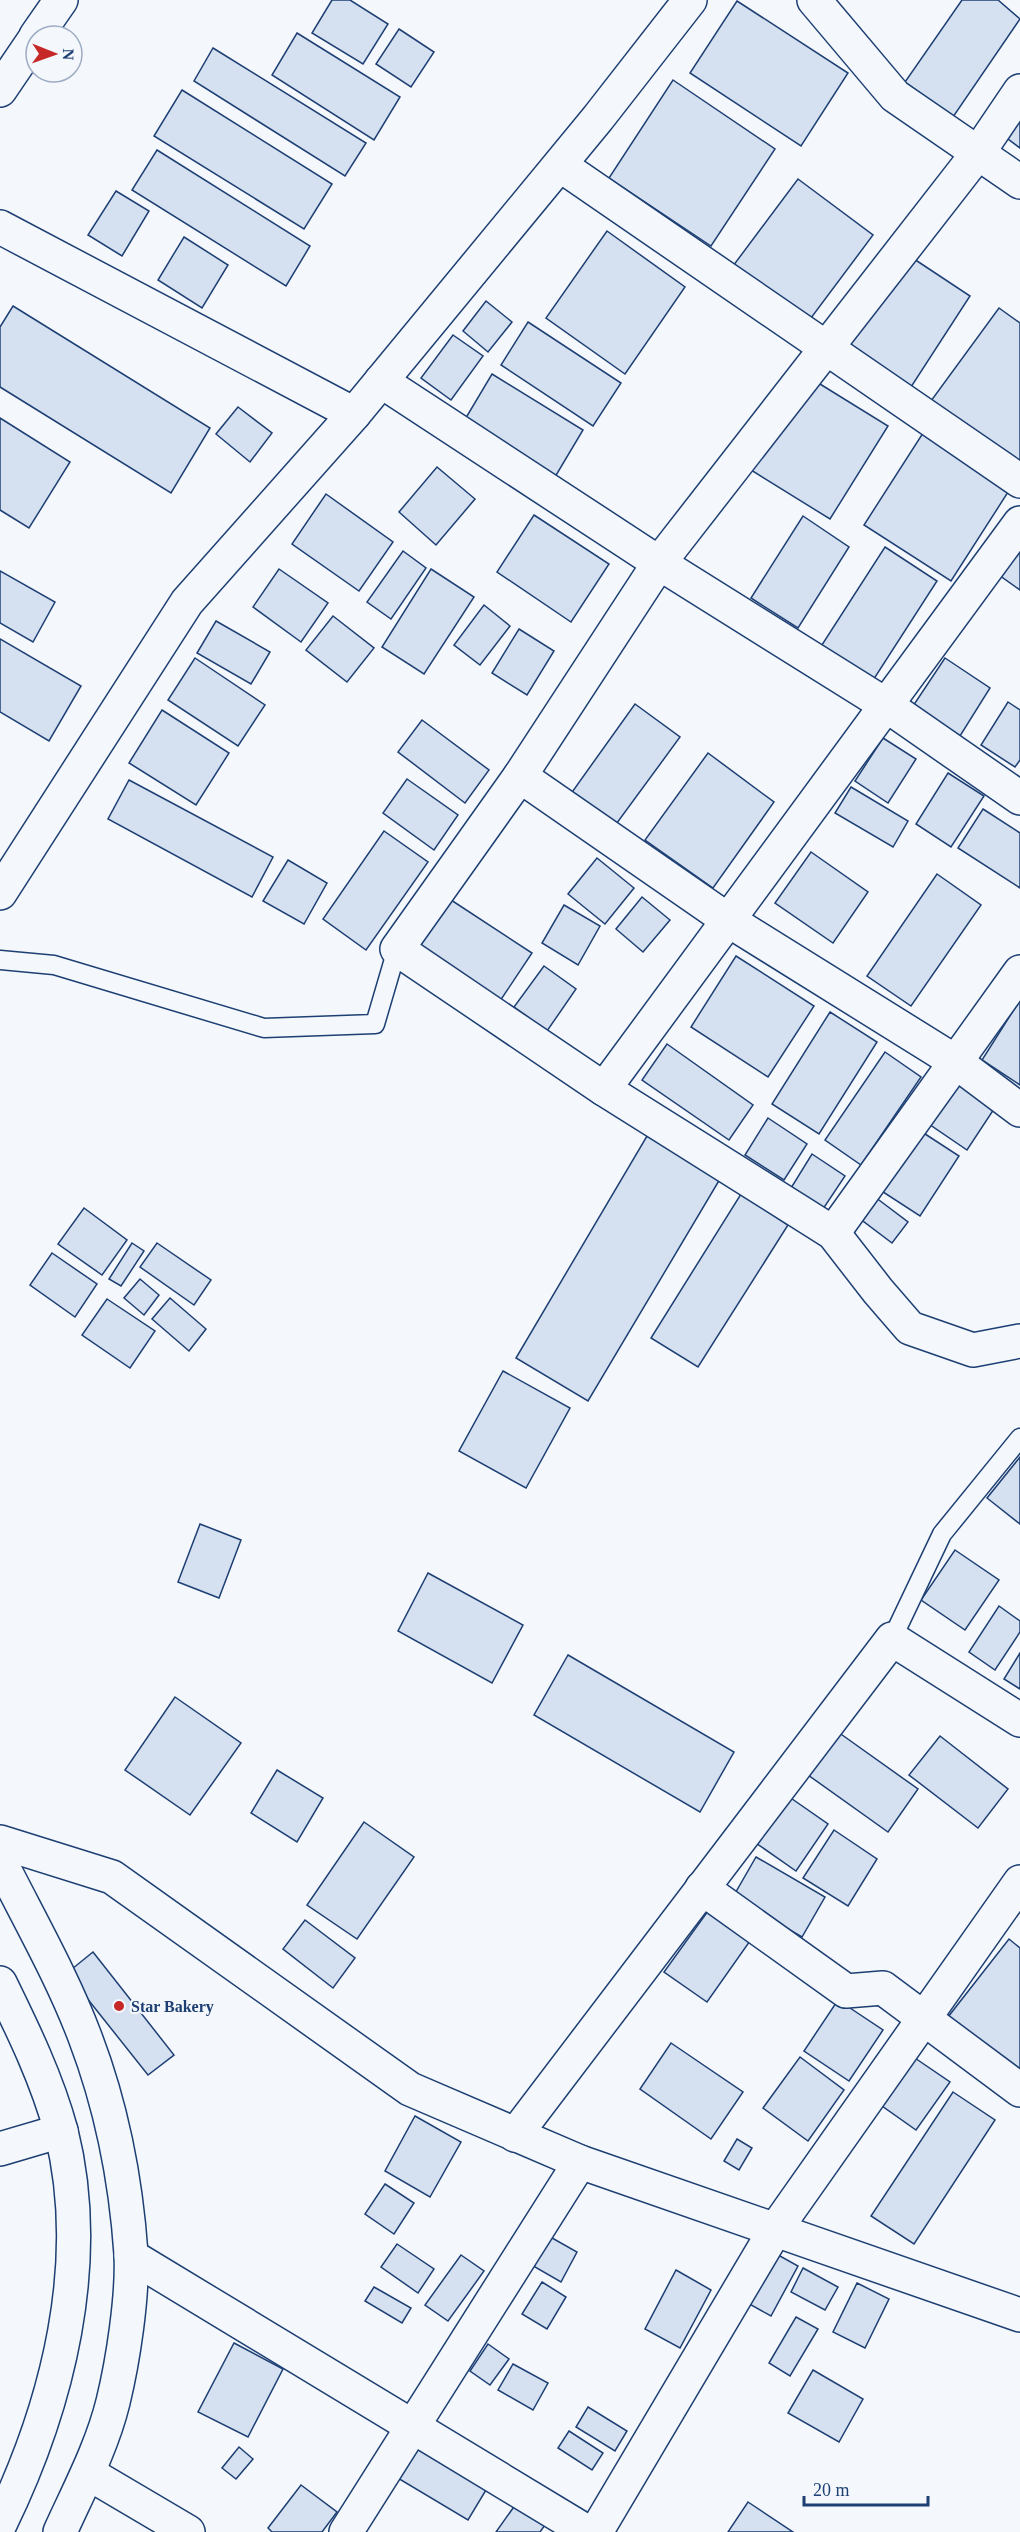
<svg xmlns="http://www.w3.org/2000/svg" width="1020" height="2532" font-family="'Times New Roman',serif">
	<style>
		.building { fill: #d5e0f0; stroke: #1d3f73; stroke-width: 1.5 }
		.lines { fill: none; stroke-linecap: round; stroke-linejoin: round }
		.service-casing { stroke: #1d3f73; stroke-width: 21 }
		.minor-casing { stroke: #1d3f73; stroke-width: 36 }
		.tertiary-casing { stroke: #1d3f73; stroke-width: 36 }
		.trunk-casing { stroke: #1d3f73; stroke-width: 36 }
		.service { stroke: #f4f7fb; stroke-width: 18 }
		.minor { stroke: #f4f7fb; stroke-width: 33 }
		.tertiary { stroke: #f4f7fb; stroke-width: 33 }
		.trunk { stroke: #f4f7fb; stroke-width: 33 }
		.poi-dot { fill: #c62828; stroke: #f4f7fb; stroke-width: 2 }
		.labels { text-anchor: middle; stroke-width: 4.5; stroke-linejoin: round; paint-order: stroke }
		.poi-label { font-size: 16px; font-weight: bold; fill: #1d3f73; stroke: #f4f7fb; text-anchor: start }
	</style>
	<rect width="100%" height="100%" fill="#f4f7fb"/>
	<g class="building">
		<polygon points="332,0 350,0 388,24 363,64 312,33"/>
		<polygon points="962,0 998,0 1020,19 953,117 905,82"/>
		<polygon points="737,1 848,73 801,146 690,73"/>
		<polygon points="399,29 434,52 411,87 376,64"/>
		<polygon points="297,33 400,97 374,140 272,75"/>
		<polygon points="213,48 366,143 345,176 194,81"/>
		<polygon points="673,80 775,149 711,246 609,178"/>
		<polygon points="182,90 332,184 304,229 154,136"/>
		<polygon points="1020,114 1020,148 1004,136"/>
		<polygon points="157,150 310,246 286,286 132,190"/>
		<polygon points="798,179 873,235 808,322 733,266"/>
		<polygon points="116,191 149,211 122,256 88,235"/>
		<polygon points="607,231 685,287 625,374 546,318"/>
		<polygon points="184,237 228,265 202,308 158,280"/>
		<polygon points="908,255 970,296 911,387 849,346"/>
		<polygon points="486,301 512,322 488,352 463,331"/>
		<polygon points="13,306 210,428 171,493 0,387 0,327"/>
		<polygon points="999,308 1020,323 1020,469 928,405"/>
		<polygon points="528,322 621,383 593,426 501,365"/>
		<polygon points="453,335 483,356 451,400 421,378"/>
		<polygon points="492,374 583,430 555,477 464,421"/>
		<polygon points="807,376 888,426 830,519 751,470"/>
		<polygon points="238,407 272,433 250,462 216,434"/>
		<polygon points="0,418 70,462 29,528 0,510"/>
		<polygon points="923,433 1010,489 951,581 864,525"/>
		<polygon points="437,467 475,499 436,545 399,512"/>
		<polygon points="326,494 393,542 359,591 292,544"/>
		<polygon points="534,515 609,564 571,622 497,572"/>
		<polygon points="803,516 849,547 798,628 751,598"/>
		<polygon points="1020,544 1020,590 999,575"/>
		<polygon points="885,547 937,581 870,685 818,651"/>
		<polygon points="403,551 426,568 391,619 367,602"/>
		<polygon points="279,569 328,603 301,642 253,607"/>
		<polygon points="431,569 474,597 424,674 382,647"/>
		<polygon points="0,571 55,602 33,642 0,623"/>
		<polygon points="484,605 510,626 480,665 454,645"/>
		<polygon points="333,616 374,648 347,682 306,650"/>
		<polygon points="216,621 270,652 251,684 197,653"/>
		<polygon points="519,629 554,651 527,695 492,673"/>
		<polygon points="0,639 81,686 49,741 0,712"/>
		<polygon points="195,658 265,705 238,746 168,700"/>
		<polygon points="945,658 990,688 960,736 913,706"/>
		<polygon points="1008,702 1020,710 1020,760 1015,767 981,745"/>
		<polygon points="635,704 680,737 614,827 570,795"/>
		<polygon points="162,710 229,753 196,805 129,763"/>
		<polygon points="422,720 489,770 465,803 398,752"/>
		<polygon points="883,738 916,759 888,803 855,781"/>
		<polygon points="708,753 774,802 713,888 645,840"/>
		<polygon points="948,773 984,796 951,847 916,824"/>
		<polygon points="407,779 458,815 434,850 383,813"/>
		<polygon points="129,780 273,857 252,897 108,819"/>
		<polygon points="851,787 908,821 893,847 835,813"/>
		<polygon points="983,809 1020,833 1020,888 958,848"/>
		<polygon points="384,831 428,862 366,950 323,919"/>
		<polygon points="811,852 868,892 833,943 775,903"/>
		<polygon points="597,858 634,888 605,924 568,894"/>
		<polygon points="288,860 327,883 304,924 263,901"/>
		<polygon points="937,874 981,905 911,1006 867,976"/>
		<polygon points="642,897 670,920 643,952 616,929"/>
		<polygon points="448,898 532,953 500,1001 417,946"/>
		<polygon points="564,905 600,926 578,965 542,943"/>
		<polygon points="736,956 814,1006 768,1077 691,1027"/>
		<polygon points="544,966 576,989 547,1031 514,1007"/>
		<polygon points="1020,1000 1020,1085 982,1060"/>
		<polygon points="830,1012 877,1042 819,1134 772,1104"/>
		<polygon points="667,1044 753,1105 729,1140 642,1080"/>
		<polygon points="885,1052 921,1077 861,1165 825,1140"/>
		<polygon points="955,1079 996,1106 967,1150 926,1122"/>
		<polygon points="768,1118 807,1144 784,1180 745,1155"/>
		<polygon points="919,1130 959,1156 920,1216 880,1190"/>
		<polygon points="647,1136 720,1179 588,1401 516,1358"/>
		<polygon points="812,1154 845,1176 823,1209 791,1188"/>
		<polygon points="741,1194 788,1225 698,1367 651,1338"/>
		<polygon points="875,1197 908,1222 892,1243 859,1218"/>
		<polygon points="84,1208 127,1240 102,1275 58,1244"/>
		<polygon points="132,1243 144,1251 121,1286 109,1279"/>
		<polygon points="157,1243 211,1280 194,1305 140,1267"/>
		<polygon points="52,1253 97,1284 75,1317 30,1285"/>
		<polygon points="140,1279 159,1295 144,1315 124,1298"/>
		<polygon points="170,1298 206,1329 189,1351 152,1319"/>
		<polygon points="107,1299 155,1331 130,1368 82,1335"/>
		<polygon points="503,1371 570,1408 526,1488 459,1451"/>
		<polygon points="1020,1457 1020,1524 987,1498"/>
		<polygon points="200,1524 241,1540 219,1598 178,1582"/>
		<polygon points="955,1550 999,1580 965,1630 921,1600"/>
		<polygon points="428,1573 523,1625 492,1683 398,1631"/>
		<polygon points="999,1606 1020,1621 1020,1632 995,1670 969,1652"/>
		<polygon points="1020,1653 1020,1689 1004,1679"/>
		<polygon points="568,1655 734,1752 700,1812 534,1715"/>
		<polygon points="175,1697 241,1743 190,1815 125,1770"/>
		<polygon points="838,1732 918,1789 888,1832 808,1775"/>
		<polygon points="940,1736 1008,1789 978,1828 909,1775"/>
		<polygon points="277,1770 323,1798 297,1842 251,1813"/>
		<polygon points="785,1794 828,1824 796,1871 753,1841"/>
		<polygon points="364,1822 414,1857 357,1939 307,1905"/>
		<polygon points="834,1830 877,1859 848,1906 803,1878"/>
		<polygon points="756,1857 825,1897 802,1937 733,1897"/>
		<polygon points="708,1911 750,1941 707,2002 664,1972"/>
		<polygon points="305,1920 355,1958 333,1988 283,1949"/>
		<polygon points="1009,1939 1020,1948 1020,2075 948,2017"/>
		<polygon points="93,1952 174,2055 148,2075 67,1973"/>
		<polygon points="838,2000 883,2030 849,2081 804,2051"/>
		<polygon points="671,2043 743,2092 711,2139 640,2089"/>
		<polygon points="909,2054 950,2082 916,2130 875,2101"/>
		<polygon points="800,2057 844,2090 808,2141 763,2108"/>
		<polygon points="953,2092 995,2120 914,2244 871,2216"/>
		<polygon points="415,2116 461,2142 430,2197 385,2171"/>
		<polygon points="737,2139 752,2148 739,2170 724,2161"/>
		<polygon points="385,2184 414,2203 394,2234 365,2214"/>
		<polygon points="545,2234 577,2252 561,2282 528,2263"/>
		<polygon points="397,2244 434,2269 418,2293 381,2267"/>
		<polygon points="771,2251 798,2266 771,2316 744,2301"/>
		<polygon points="461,2255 484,2271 448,2321 425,2305"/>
		<polygon points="803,2268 838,2287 825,2310 791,2292"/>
		<polygon points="676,2270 711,2290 680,2348 645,2329"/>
		<polygon points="542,2282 566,2297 547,2329 522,2314"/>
		<polygon points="857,2283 889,2299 865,2348 833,2332"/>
		<polygon points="374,2287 411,2308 402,2323 365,2301"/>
		<polygon points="796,2317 818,2329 790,2376 769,2363"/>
		<polygon points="234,2343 283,2369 248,2437 198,2412"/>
		<polygon points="488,2344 509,2359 490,2385 470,2371"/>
		<polygon points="513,2364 548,2383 533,2410 498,2390"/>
		<polygon points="813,2370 863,2399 839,2442 788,2413"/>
		<polygon points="588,2407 627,2431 615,2451 576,2427"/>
		<polygon points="569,2431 603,2453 592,2470 558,2448"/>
		<polygon points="239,2447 253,2459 236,2479 222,2468"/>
		<polygon points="414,2447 486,2490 468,2520 396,2477"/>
		<polygon points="301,2485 337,2512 322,2532 272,2532 268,2528"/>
		<polygon points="523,2494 552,2515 540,2532 496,2532"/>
		<polygon points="748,2502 793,2532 728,2532"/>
	</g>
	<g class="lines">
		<defs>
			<g id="service">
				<polyline points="0,960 54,965 264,1028 375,1024 397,949"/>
				<polyline points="892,1639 942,1534 1020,1438"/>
			</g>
			<g id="minor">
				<polyline points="814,0 895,96 1020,182"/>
				<polyline points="36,36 61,0"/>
				<polyline points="0,90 36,37"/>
				<polyline points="560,165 1020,481"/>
				<polyline points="0,227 354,414"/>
				<polyline points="381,381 659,563 978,153 1020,91"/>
				<polyline points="520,776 659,563 886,705 1020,798"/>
				<polyline points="604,1089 1020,523"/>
				<polyline points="1020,1110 956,1062 728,920 520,776 397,949 604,1089 833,1233 878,1291 910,1328 973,1350 1020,1341"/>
				<polyline points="833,1233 1020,972"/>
				<polyline points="0,1842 112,1877 410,2089 580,2162 1020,2315"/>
				<polyline points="702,1888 846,1991 883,1988 1020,2090"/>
				<polyline points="515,2135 892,1639 1020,1720"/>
				<polyline points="0,2149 61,2131"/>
				<polyline points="131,2256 587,2532"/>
				<polyline points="88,2473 188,2532"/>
				<polyline points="346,2532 580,2162"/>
				<polyline points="596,2532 775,2230 1020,1882"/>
			</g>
			<polyline id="tertiary" points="0,893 187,602 354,414 598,118 690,0"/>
			<g id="trunk">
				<path d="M0,1861c28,56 63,117 85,176 26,68 41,144 46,217 2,42 -8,107 -18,148 -11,45 -34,88 -53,130"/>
				<path d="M0,1983c23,47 47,96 61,148 33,131 -3,274 -61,393"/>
			</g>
		</defs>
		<use href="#service" class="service-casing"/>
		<use href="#minor" class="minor-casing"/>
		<use href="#tertiary" class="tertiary-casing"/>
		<use href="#trunk" class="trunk-casing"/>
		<use href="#service" class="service"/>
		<use href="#minor" class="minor"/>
		<use href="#tertiary" class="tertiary"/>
		<use href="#trunk" class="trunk"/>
	</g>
	<circle class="poi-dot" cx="119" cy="2006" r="6"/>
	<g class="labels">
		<g class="poi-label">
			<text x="131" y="2012">Star Bakery</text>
		</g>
	</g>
	<g transform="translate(54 54) rotate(91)"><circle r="28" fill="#f4f7fb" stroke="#9eadc5" stroke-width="1.5"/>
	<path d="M0-4.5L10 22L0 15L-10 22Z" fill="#c62828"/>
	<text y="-9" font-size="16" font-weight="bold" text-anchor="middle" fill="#1d3f73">N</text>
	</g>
	<path d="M804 2496v9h124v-9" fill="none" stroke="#1d3f73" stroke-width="3"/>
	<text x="813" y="2496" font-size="18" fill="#1d3f73" stroke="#f4f7fb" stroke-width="4.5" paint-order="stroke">20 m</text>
</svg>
